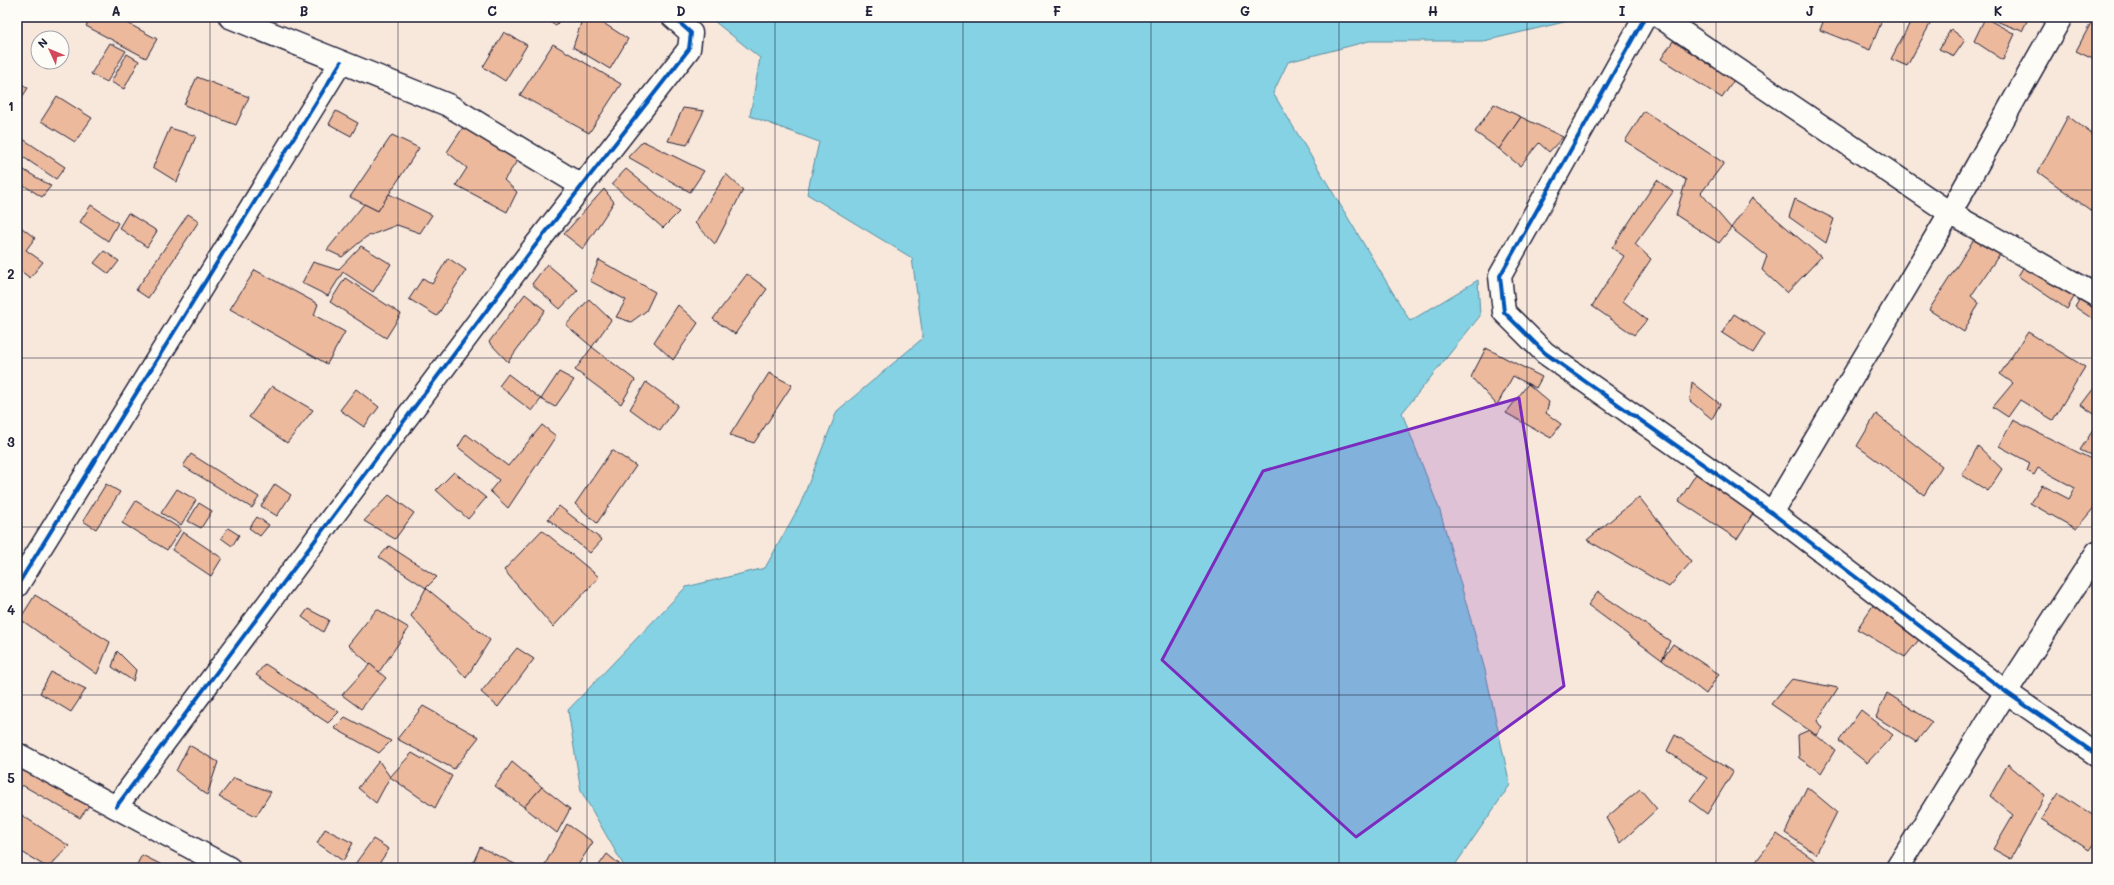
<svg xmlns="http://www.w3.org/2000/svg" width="2114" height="885" font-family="Mali,sans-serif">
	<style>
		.water { fill: #84d2e3; stroke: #5d8ca0 }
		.building { fill: #ecb99d; stroke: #22223b }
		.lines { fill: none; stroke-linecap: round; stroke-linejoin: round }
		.minor-casing { stroke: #22223b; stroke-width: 25 }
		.minor { stroke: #fdfcf7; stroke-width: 22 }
		.cycleway-casing { stroke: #fdfcf7; stroke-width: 6 }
		.cycleway { stroke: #0057b8; stroke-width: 4 }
		.marked { fill: #7b2cbf; fill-opacity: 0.2; stroke: #7b2cbf; stroke-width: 3; stroke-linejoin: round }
		.grid { fill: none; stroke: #22223b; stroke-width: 1; stroke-opacity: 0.55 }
		.neatline { fill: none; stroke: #22223b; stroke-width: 1.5 }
		.grid-label { font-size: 13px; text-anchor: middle; font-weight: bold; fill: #22223b }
	</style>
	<rect width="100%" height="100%" fill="#f8e8dc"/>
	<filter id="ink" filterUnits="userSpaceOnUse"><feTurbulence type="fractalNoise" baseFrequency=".025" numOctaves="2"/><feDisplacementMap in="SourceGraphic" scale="8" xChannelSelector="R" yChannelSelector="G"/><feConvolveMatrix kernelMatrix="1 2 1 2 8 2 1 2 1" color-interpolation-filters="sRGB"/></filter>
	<g filter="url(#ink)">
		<polygon class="water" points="709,17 1579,17 1577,19 1484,41 1369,41 1288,62 1273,93 1410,321 1478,280 1480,316 1402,413 1440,511 1485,670 1510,785 1453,868 625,868 581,791 568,710 686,587 765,568 800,505 837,411 923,338 912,258 807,194 819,142 750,116 760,58"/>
		<g class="building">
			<polygon points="91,17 116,17 157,39 146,58 86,26"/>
			<polygon points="542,17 561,17 556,26"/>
			<polygon points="583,17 594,17 628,39 610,69 573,47"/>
			<polygon points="1825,17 1867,17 1881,23 1870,50 1820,30"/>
			<polygon points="1913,17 1934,17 1907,66 1891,59"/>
			<polygon points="1985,17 2029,17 2022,31"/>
			<polygon points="2094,17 2097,19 2097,61 2076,51"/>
			<polygon points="1985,18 2015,34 2003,60 1974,41"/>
			<polygon points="1951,29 1965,40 1954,56 1939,49"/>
			<polygon points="504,32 527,45 505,81 483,67"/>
			<polygon points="1673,41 1734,80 1722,98 1661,59"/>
			<polygon points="110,43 126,51 107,82 91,74"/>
			<polygon points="553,44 621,84 589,133 520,95"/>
			<polygon points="127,54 139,61 124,89 111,82"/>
			<polygon points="197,77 249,97 236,125 184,105"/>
			<polygon points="17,81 28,88 17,105"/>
			<polygon points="57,96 92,118 75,142 41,121"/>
			<polygon points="1494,104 1521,117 1499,149 1475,132"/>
			<polygon points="683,108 704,111 687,145 668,141"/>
			<polygon points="336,111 358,123 351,136 329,124"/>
			<polygon points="1644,111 1724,163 1701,193 1731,228 1719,243 1676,215 1686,180 1625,141"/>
			<polygon points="2068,116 2097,138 2097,215 2038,172"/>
			<polygon points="1521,117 1563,137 1549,152 1539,143 1520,166 1499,149"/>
			<polygon points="464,126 524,151 504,180 517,192 507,212 456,185 467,168 447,152"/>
			<polygon points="170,128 196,136 177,182 153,167"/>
			<polygon points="17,135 65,167 56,179 17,153"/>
			<polygon points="392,135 419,148 378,211 350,197"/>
			<polygon points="643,141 704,171 690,192 628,157"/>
			<polygon points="17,166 51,186 42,197 17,181"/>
			<polygon points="626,169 679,212 663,228 612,184"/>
			<polygon points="726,174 743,190 715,244 695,223"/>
			<polygon points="1657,180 1673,192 1635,244 1651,259 1623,301 1647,320 1634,335 1592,306 1624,256 1612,248"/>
			<polygon points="604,189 614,202 583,249 564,234"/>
			<polygon points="389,194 432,215 420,233 397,225 366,237 342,257 327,250 364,204 378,211"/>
			<polygon points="1752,198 1821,257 1787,293 1762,270 1767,256 1731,228"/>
			<polygon points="1795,199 1834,219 1826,243 1789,217"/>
			<polygon points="91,205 118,223 108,241 80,222"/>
			<polygon points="128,213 157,231 147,247 119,228"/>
			<polygon points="188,214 199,221 148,298 136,290"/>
			<polygon points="17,224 35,238 26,250 43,262 30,278 17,268"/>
			<polygon points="1980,230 2006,245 1971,296 1979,303 1964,332 1929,310"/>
			<polygon points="361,246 391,264 373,292 343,272 328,296 302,283 313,262 338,270"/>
			<polygon points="104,251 119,261 109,274 94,263"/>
			<polygon points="448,258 466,270 437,316 409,299 423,278 432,284"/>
			<polygon points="2029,258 2080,287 2067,309 2018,276"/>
			<polygon points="599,260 655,292 646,311 631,322 616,317 626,300 590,281"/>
			<polygon points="547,264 578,290 560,309 532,284"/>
			<polygon points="255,270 318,304 314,315 345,332 327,364 230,309"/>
			<polygon points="747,274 767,289 735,334 713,319"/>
			<polygon points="345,278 401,314 386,338 330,302"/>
			<polygon points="2085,290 2097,296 2097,322 2075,307"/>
			<polygon points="525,294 545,310 508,362 489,342"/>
			<polygon points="589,299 611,320 592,347 566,325"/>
			<polygon points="678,305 698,323 673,360 654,342"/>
			<polygon points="1734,314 1765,334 1753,353 1722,333"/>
			<polygon points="2028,332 2085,367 2053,420 2020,400 2008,417 1993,407 2013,383 2000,374"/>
			<polygon points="592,347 635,380 621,404 575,370"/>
			<polygon points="1486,348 1542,377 1536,388 1513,376 1497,405 1471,377"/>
			<polygon points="559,372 574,380 555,407 541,399"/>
			<polygon points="769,373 792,385 754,443 730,435"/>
			<polygon points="508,374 541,399 532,411 499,386"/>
			<polygon points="646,382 678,405 660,431 630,409"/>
			<polygon points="1692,382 1720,404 1712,419 1690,401"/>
			<polygon points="1528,384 1549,402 1546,413 1561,424 1551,438 1506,413"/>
			<polygon points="2097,384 2097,416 2081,405"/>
			<polygon points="272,386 313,410 287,443 249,417"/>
			<polygon points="356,389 379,407 364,427 340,410"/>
			<polygon points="1876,414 1942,466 1924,495 1857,446"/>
			<polygon points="2013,420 2097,462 2097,504 2076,529 2030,503 2042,485 2069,499 2075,488 2038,468 2034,475 2027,471 2030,463 1999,446"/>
			<polygon points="2097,424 2097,458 2080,450"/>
			<polygon points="542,425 556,436 508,508 490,491 499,480 458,447 466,434 508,466"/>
			<polygon points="1978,446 2002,469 1988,491 1962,475"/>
			<polygon points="612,450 636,466 597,523 575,504"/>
			<polygon points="191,454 259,497 252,508 183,466"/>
			<polygon points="454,472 486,498 468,519 436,490"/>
			<polygon points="1696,474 1754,512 1737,539 1679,501"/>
			<polygon points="106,484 120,492 96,529 83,521"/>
			<polygon points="275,484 291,495 277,516 261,506"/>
			<polygon points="177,489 196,500 181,525 161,513"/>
			<polygon points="389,495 414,513 395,539 364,521"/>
			<polygon points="1639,497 1691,562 1669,587 1587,540"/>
			<polygon points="136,501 181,529 167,550 122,523"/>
			<polygon points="199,503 212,511 201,528 188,521"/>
			<polygon points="559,506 602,540 590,553 548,519"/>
			<polygon points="257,517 269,525 260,536 249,528"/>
			<polygon points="228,528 239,535 232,546 221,538"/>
			<polygon points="542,530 599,577 553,627 504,570"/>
			<polygon points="183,532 222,558 211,576 172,550"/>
			<polygon points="389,546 437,577 426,588 379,557"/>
			<polygon points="426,588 490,640 466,678 411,616"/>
			<polygon points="1598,592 1670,641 1662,660 1588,605"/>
			<polygon points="35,595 110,642 97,674 20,619"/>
			<polygon points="1876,601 1926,631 1905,657 1857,629"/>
			<polygon points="308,609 329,620 323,632 302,617"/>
			<polygon points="377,609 409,628 379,672 348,645"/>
			<polygon points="1673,644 1719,674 1706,694 1662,660"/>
			<polygon points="517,648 534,659 498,707 481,692"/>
			<polygon points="117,651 136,670 133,681 112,667"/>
			<polygon points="265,664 339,712 328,723 256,675"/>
			<polygon points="370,664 386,678 361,709 342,695"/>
			<polygon points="51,672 86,689 71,712 40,693"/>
			<polygon points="1792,679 1838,688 1817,721 1822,728 1816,735 1771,704"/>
			<polygon points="1887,693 1932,722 1916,742 1876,717"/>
			<polygon points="423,706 479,737 454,769 397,739"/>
			<polygon points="1861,710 1893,735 1867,763 1839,741"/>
			<polygon points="345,717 391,741 379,753 334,728"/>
			<polygon points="1809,730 1835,750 1821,773 1799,758 1798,735"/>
			<polygon points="1675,735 1733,772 1707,814 1690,801 1707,778 1667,751"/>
			<polygon points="189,745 218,762 207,795 176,771"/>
			<polygon points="412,753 452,776 435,808 390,777"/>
			<polygon points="17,754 96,796 80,818 22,785 17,798"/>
			<polygon points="379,761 390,777 376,803 358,788"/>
			<polygon points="512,762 542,787 524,807 495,786"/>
			<polygon points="2008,764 2045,796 2011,859 1993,849 2013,815 1990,796"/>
			<polygon points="234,778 271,792 256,816 219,797"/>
			<polygon points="542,787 570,809 557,833 524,807"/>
			<polygon points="1807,787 1837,812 1816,854 1785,833"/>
			<polygon points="1640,789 1657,809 1620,843 1606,818"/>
			<polygon points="2059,793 2097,818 2097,839 2089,850 2041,819"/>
			<polygon points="17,812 69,846 48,868 17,849"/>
			<polygon points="567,824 593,842 576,868 543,868"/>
			<polygon points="325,829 353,843 343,861 317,843"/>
			<polygon points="1777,834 1826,868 1759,868 1754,864"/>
			<polygon points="373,839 389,849 376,868 361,868 355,864"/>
			<polygon points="480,847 523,868 471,868"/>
			<polygon points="607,854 624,868 597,868"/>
			<polygon points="142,855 168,868 135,868"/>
		</g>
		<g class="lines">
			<defs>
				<g id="minor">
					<polyline points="230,17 448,105 582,186"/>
					<polyline points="1645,17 1500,276 1504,312 1545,353 1772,513 2006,692 2097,755"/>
					<polyline points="1660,17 1950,213 2097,296"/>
					<polyline points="1772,513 1950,213 2061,17"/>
					<polyline points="17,586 341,62"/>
					<polyline points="17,754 229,868"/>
					<polyline points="116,807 531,251 689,49 691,33 673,17"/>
					<polyline points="1897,868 2006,692 2097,552"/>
				</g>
			</defs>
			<use href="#minor" class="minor-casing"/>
			<use href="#minor" class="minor"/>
			<defs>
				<g id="cycleway">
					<polyline points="1645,17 1500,276 1504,312 1545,353 1772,513 2006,692 2097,755"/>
					<polyline points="17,586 341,62"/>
					<polyline points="116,807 531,251 689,49 691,33 673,17"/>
				</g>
			</defs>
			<use href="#cycleway" class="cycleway-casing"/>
			<use href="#cycleway" class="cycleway"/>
		</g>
	</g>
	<path class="marked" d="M1519,398l45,288 -208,151 -194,-177 101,-189z"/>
	<path class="grid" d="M210,17v851M398,17v851M587,17v851M775,17v851M963,17v851M1151,17v851M1339,17v851M1527,17v851M1716,17v851M1904,17v851M17,190h2080M17,358h2080M17,527h2080M17,695h2080"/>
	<rect width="2114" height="885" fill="none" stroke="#fdfcf7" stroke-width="44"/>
	<g transform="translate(50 50) rotate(314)"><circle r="19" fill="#fdfcf7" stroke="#a5a5ac"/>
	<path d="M0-3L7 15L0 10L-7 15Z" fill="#d1495b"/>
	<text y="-6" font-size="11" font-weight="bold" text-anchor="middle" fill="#22223b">N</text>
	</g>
	<rect x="22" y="22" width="2070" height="841" class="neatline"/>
	<g class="grid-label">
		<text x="116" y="16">A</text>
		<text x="304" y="16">B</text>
		<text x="492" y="16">C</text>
		<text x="681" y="16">D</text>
		<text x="869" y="16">E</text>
		<text x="1057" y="16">F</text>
		<text x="1245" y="16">G</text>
		<text x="1433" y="16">H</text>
		<text x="1622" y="16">I</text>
		<text x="1810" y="16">J</text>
		<text x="1998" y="16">K</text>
		<text x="11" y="111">1</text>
		<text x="11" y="279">2</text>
		<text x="11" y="447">3</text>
		<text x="11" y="615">4</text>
		<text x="11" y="783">5</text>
	</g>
</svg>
